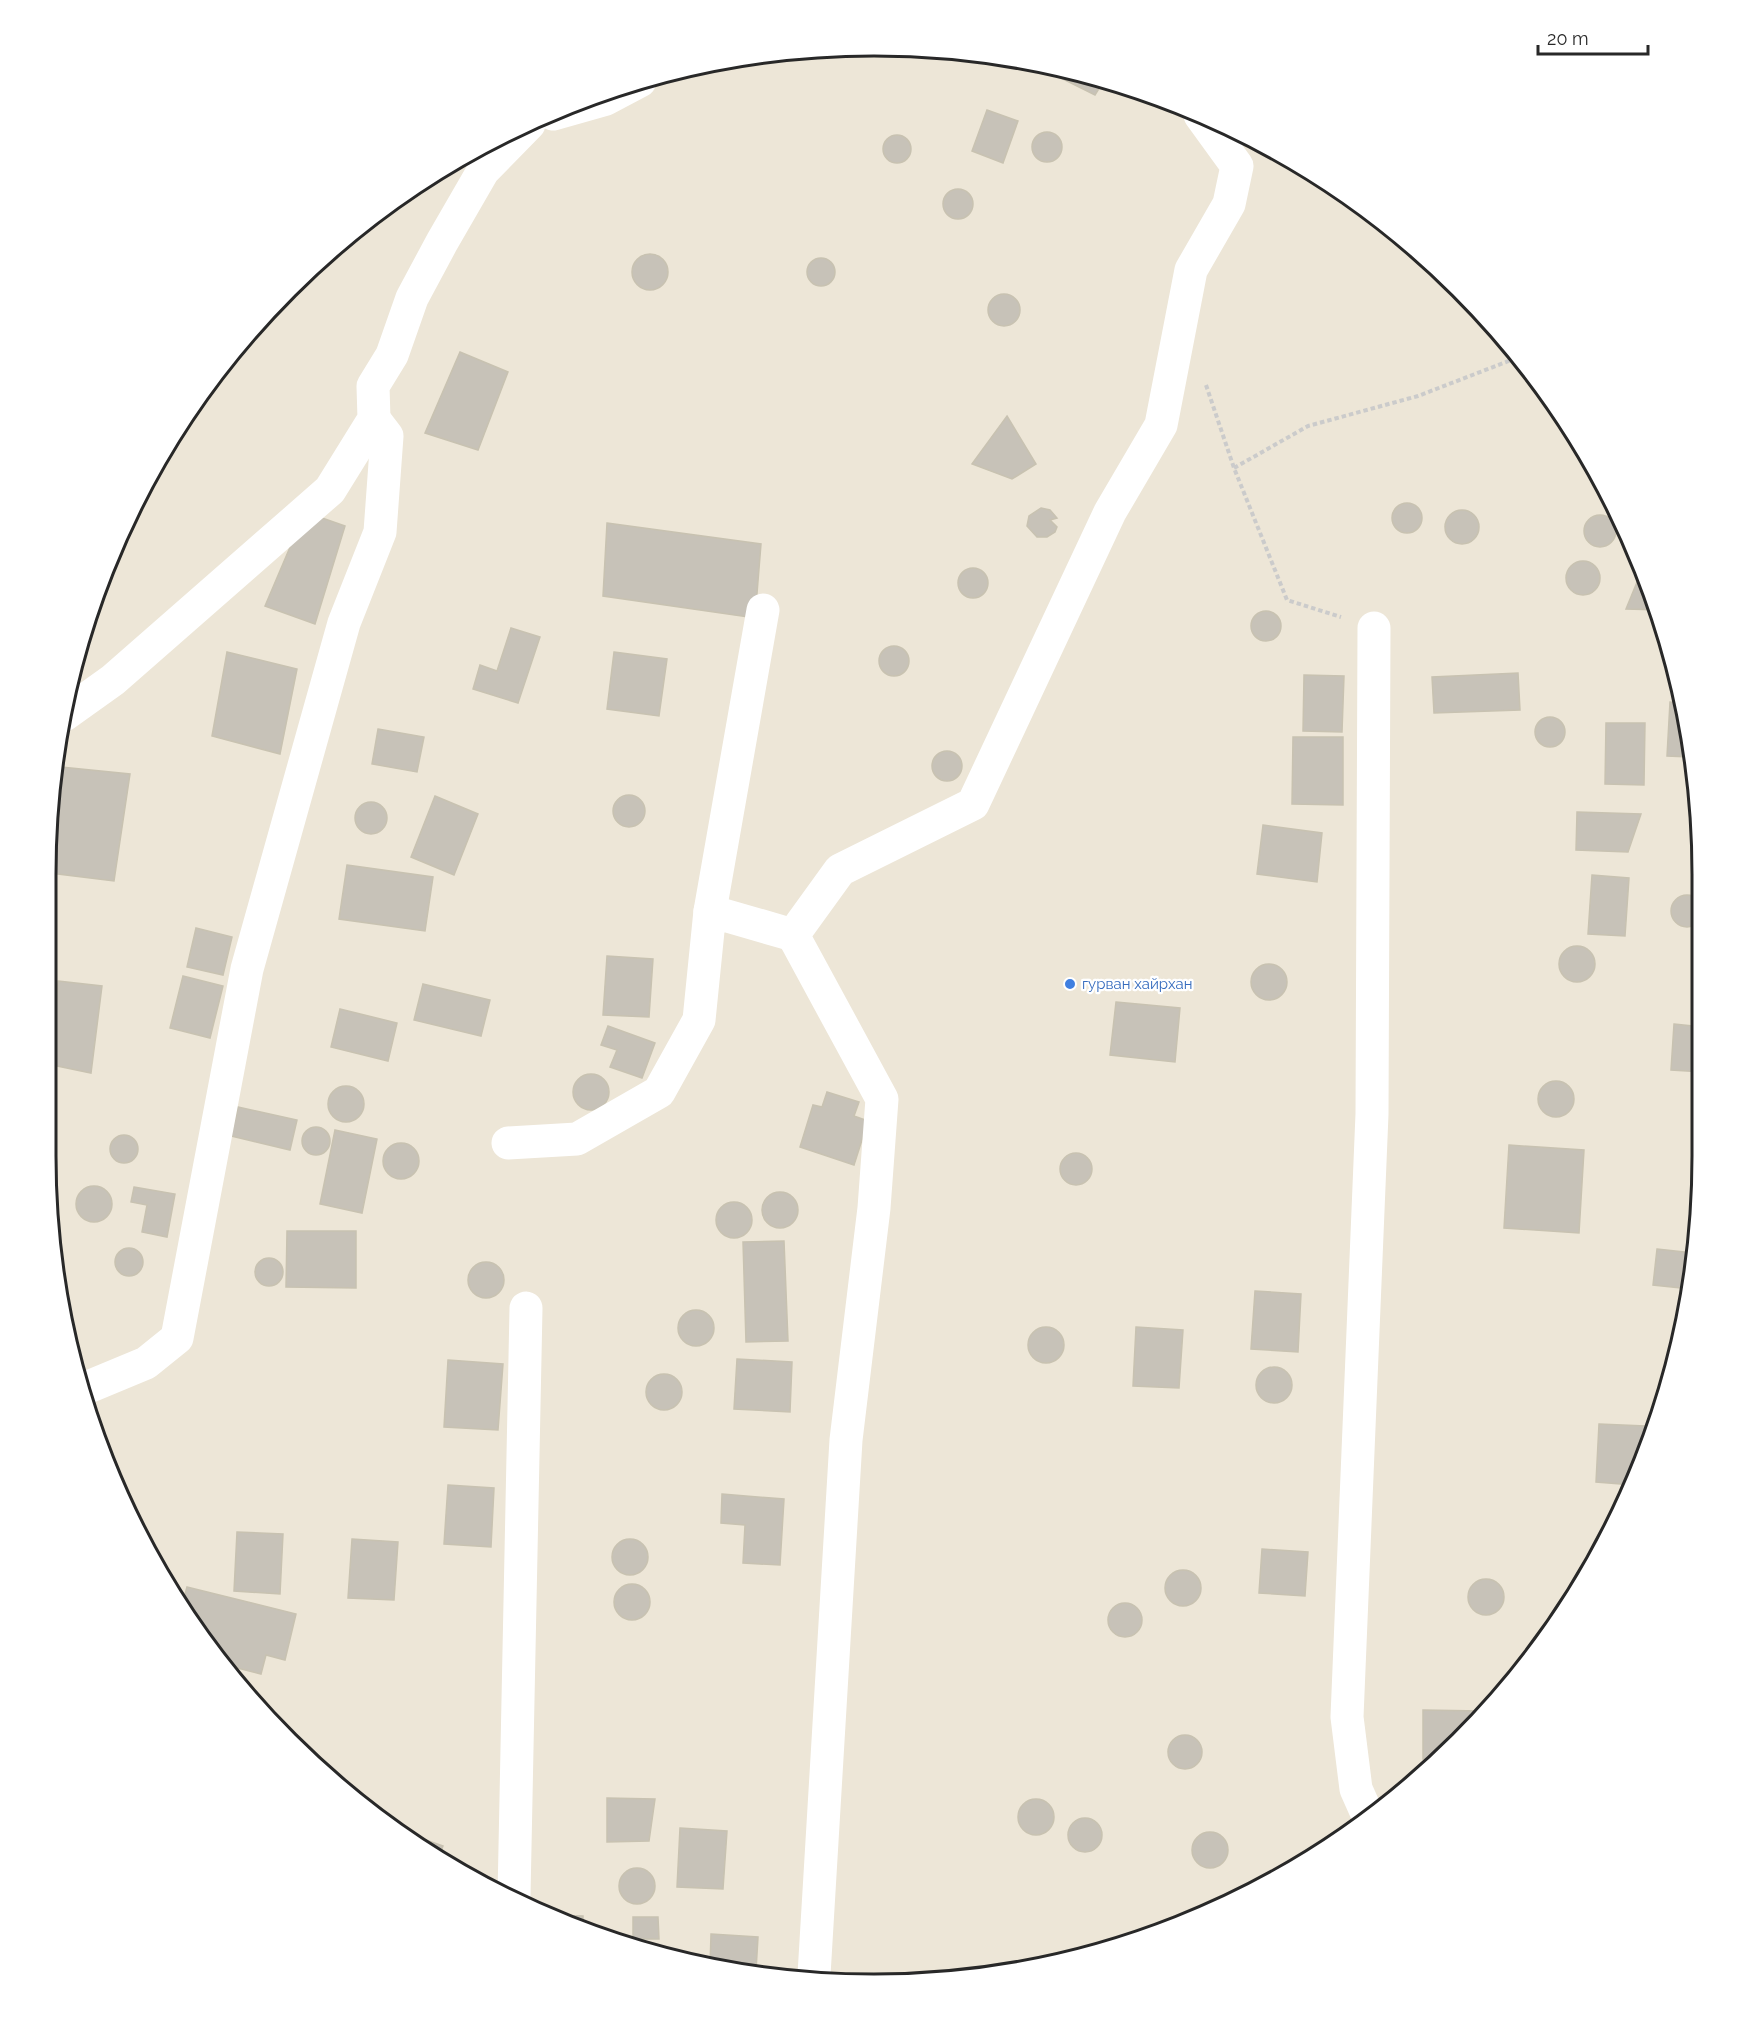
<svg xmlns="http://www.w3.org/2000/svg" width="1748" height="2029" font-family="Raleway,sans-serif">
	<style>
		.building { fill: #c7c2b8; stroke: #c8c2b1; stroke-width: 1.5 }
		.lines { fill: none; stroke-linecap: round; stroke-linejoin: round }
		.path { stroke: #cbcbcb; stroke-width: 4; stroke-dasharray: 4.5 3; stroke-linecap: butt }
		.minor { stroke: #fff; stroke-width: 33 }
		.shop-dot { fill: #3f7fe0; stroke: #fff; stroke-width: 2 }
		.labels { text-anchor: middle; stroke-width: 4.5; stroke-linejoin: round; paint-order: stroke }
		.shop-label { font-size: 15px; fill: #366cbe; stroke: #fff; text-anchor: start }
		.rim { fill: none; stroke: #282828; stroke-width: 3 }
	</style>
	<rect width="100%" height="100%" fill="#ede6d7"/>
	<g class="building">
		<polygon points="1035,65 1089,73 1105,79 1095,95"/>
		<polygon points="987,110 1018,121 1003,163 972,151"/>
		<circle cx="1047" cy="147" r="15"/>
		<circle cx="897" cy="149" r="14"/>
		<circle cx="958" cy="204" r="15"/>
		<circle cx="650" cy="272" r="18"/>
		<circle cx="821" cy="272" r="14"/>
		<circle cx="1004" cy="310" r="16"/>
		<polygon points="460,352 508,372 478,450 425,433"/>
		<polygon points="210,380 208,396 198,398"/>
		<polygon points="1007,416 1036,464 1012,479 972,464"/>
		<circle cx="1407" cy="518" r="15"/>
		<polygon points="1041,508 1050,510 1057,518 1050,520 1057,527 1055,532 1047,537 1037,537 1027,526 1029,516"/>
		<circle cx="1462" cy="527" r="17"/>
		<polygon points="305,512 345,526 315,624 265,606"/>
		<circle cx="1600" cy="531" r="16"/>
		<polygon points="607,523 761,544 755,618 603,596"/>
		<circle cx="1583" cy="578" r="17"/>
		<circle cx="973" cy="583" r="15"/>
		<polygon points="1642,570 1659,608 1660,610 1626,609"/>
		<circle cx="1266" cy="626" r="15"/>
		<polygon points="511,628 540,637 518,703 473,689 480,665 497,671"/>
		<circle cx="894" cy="661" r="15"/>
		<polygon points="227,652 297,669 280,754 212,736"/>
		<polygon points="614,652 667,659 659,716 607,709"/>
		<polygon points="1518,673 1520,710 1434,713 1432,677"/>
		<polygon points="1304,675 1344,676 1342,732 1303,731"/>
		<polygon points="1670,702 1678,703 1689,757 1667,756"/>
		<circle cx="1550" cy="732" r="15"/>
		<polygon points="1606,723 1645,723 1644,785 1605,784"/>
		<polygon points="378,729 424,737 417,772 372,764"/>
		<polygon points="1293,737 1343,737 1343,805 1292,804"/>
		<circle cx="947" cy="766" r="15"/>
		<polygon points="61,767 130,774 114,881 50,873 51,835"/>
		<circle cx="629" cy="811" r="16"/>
		<polygon points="435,796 478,814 454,875 411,857"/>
		<circle cx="371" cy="818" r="16"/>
		<polygon points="1577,812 1641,814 1628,852 1576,850"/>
		<polygon points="1263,825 1322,833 1317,882 1257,874"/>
		<polygon points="347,865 433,877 425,931 339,919"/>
		<polygon points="1592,875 1629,878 1625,936 1588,934"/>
		<circle cx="1687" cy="911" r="16"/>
		<polygon points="196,928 232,937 223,975 187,967"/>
		<circle cx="1577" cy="964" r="18"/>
		<polygon points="607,956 653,959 649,1017 603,1015"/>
		<circle cx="1269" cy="982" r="18"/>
		<polygon points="183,976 223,986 210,1038 170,1028"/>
		<polygon points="58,981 102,986 91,1073 47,1064 55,1023"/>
		<polygon points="423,984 490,1000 481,1036 414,1020"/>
		<polygon points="1116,1002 1180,1008 1175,1062 1110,1055"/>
		<polygon points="340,1009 397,1023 388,1061 331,1047"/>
		<polygon points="47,1021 55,1023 47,1059"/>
		<polygon points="1674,1024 1702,1027 1703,1072 1671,1070"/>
		<polygon points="608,1026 655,1043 642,1078 610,1067 617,1050 601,1045"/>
		<circle cx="591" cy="1092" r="18"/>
		<circle cx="1556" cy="1099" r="18"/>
		<circle cx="346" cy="1104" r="18"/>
		<polygon points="827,1092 859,1102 854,1116 868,1121 854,1165 800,1147 813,1105 822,1107"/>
		<polygon points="238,1107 297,1120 290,1150 231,1136"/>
		<circle cx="316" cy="1141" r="14"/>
		<polygon points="335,1130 377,1139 362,1213 320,1204"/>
		<circle cx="124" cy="1149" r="14"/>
		<polygon points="1693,1139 1703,1139 1697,1217 1694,1216"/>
		<circle cx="401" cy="1161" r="18"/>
		<polygon points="1509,1145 1584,1150 1579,1233 1504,1228"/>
		<circle cx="1076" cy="1169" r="16"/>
		<circle cx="94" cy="1204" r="18"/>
		<polygon points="134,1187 175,1194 167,1237 142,1232 147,1205 131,1202"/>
		<circle cx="780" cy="1210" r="18"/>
		<circle cx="734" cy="1220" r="18"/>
		<polygon points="287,1231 356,1231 356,1288 286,1287"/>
		<polygon points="784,1241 788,1341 746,1342 743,1242"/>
		<circle cx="129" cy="1262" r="14"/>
		<polygon points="1657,1249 1693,1253 1690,1289 1653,1285"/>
		<circle cx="269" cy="1272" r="14"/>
		<circle cx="486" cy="1280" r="18"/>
		<polygon points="1255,1291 1301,1294 1298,1352 1251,1349"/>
		<circle cx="696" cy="1328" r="18"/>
		<circle cx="1046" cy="1345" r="18"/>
		<polygon points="1136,1327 1183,1330 1179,1388 1133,1386"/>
		<polygon points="737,1359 792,1362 790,1412 734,1409"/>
		<polygon points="448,1360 503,1364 498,1430 444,1427"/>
		<circle cx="1274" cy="1385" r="18"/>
		<circle cx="664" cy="1392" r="18"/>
		<polygon points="1599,1424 1645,1426 1643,1461 1633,1485 1596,1482"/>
		<polygon points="448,1485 494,1488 491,1547 444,1544"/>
		<polygon points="722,1494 784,1499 780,1565 743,1563 745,1525 721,1523"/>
		<polygon points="237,1532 283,1534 280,1594 234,1591"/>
		<circle cx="630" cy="1557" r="18"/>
		<polygon points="352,1539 398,1542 394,1600 348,1598"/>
		<polygon points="1262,1549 1308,1552 1305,1596 1259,1593"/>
		<circle cx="1183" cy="1588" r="18"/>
		<circle cx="1486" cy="1597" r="18"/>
		<circle cx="632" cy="1602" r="18"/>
		<polygon points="187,1587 296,1614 285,1660 266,1655 261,1674 226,1665 216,1649 217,1642 210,1640 183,1601"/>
		<circle cx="1125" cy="1620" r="17"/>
		<polygon points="1423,1710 1480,1711 1437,1759 1423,1759"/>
		<circle cx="1185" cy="1752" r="17"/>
		<polygon points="607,1798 655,1799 649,1841 607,1842"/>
		<circle cx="1036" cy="1817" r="18"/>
		<circle cx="1085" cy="1835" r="17"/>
		<polygon points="680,1828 727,1831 723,1889 677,1887"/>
		<circle cx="1210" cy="1850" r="18"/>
		<polygon points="420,1838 443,1846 440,1854 419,1841"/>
		<circle cx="637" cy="1886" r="18"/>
		<polygon points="546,1915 583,1916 583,1929 556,1921"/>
		<polygon points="633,1917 658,1917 659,1939 633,1939"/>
		<polygon points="711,1934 758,1937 756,1971 710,1967"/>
	</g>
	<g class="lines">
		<g class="path">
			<polyline points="1206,385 1234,468 1287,600 1341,617"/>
			<polyline points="1234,468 1308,426 1418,396 1519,357"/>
		</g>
		<g class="minor">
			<polyline points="553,114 606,99 640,81"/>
			<polyline points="64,715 113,680 330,490 374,419 373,386 392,355 412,298 442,242 483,171 529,124"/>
			<polyline points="710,911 763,610"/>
			<polyline points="508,1143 577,1139 659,1092 699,1020 710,911 793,935"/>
			<polyline points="81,1390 146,1363 177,1338 247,969 344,623 380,532 387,436 374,419"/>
			<polyline points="1368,1816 1356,1789 1347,1717 1372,1114 1374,628"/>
			<polyline points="514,1896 526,1308"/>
			<polyline points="814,1975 846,1440 874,1208 882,1099 793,935 840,870 973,804 1110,512 1161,425 1191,270 1229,204 1237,166 1200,115"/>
		</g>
	</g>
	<circle class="shop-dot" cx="1070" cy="984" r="6"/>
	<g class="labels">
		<g class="shop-label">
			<text x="1082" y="989">гурван хайрхан</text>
		</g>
	</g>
	<path d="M0 0H1748V2029H0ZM874 56H874A818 818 0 0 1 1692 874V1156A818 818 0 0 1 874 1974H874A818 818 0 0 1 56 1156V874A818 818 0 0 1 874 56Z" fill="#fff" fill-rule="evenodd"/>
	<path class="rim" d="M874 56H874A818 818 0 0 1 1692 874V1156A818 818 0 0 1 874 1974H874A818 818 0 0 1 56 1156V874A818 818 0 0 1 874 56Z"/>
	<path d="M1538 45v9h110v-9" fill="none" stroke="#282828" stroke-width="3"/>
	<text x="1547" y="45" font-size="18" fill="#282828" stroke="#ffffff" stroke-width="4.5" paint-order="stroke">20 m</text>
</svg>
